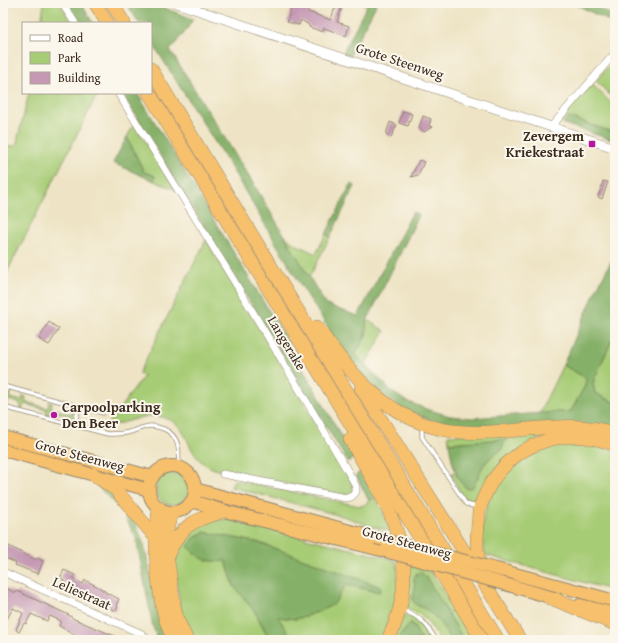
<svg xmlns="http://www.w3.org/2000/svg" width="618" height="643" font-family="'Gentium Book Plus',serif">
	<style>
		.green { fill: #a7cc76; stroke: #717b4a }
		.forest { fill: #85b067; stroke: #606d42 }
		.building { fill: #c599b4 }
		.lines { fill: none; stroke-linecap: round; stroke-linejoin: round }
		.service-casing { stroke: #948772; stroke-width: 5 }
		.minor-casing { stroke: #948772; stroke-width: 8 }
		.tertiary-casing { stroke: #948772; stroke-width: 10 }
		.trunk-casing { stroke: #948772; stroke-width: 14 }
		.motorway-casing { stroke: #948772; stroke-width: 14 }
		.service { stroke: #fff; stroke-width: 3.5 }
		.minor { stroke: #fff; stroke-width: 7 }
		.tertiary { stroke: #fff; stroke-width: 9 }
		.trunk { stroke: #f7c06c; stroke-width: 12 }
		.motorway { stroke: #f7c06c; stroke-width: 13 }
		.trunk-bridge-casing { stroke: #948772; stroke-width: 14; stroke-linecap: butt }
		.trunk-bridge { stroke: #f7c06c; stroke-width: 12 }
		.poi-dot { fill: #b5179e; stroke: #fbf7ec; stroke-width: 1.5 }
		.labels { text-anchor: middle; stroke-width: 4; stroke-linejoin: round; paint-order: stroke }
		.street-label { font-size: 14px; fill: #3b2a1e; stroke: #fbf7ec }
		.poi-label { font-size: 14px; font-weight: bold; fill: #3b2a1e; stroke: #fbf7ec; text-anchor: end }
	</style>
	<rect width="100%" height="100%" fill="#fbf7ec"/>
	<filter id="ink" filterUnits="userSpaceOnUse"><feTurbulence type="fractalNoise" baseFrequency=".025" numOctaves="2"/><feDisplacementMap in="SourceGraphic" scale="8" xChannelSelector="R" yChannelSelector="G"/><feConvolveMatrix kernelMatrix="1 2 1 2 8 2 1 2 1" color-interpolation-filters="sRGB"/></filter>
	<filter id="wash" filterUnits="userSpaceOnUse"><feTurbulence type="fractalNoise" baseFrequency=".012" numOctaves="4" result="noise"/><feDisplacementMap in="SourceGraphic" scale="16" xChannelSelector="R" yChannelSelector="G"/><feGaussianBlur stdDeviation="0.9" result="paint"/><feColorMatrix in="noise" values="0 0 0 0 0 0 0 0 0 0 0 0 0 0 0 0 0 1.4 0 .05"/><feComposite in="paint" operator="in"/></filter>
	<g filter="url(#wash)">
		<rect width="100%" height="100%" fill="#eee4c5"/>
		<g class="green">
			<polygon points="44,3 60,3 72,23 41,23"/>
			<polygon points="615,58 615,88 611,96 596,81"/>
			<polygon points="593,85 615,107 615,133 568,117 564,124 562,122 562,117 589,87"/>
			<polygon points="29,93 98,93 3,280 3,146 16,146"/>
			<polygon points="134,124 176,190 154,181 155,176 144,172 127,137"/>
			<polygon points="282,233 293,243 316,254 326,234 330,237 309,278"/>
			<path d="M206,240l145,241 2,7 -1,4 -4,2c-13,1 -28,-4 -42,-7 -17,-3 -34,-6 -50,-9 -17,-3 -39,-5 -53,-15 -18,-14 -14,-38 -38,-45 -20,-7 -39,7 -59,8l38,-50 -5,-3z"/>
			<path d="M367,320l18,11 -20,34 -10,-11c4,-7 12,-16 12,-24 0,-4 -2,-5 0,-10z"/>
			<polygon points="615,334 615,403 595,393 593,384 595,377"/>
			<polygon points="563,365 586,378 585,386 571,411 539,414"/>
			<polygon points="8,392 11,392 10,398 22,401 23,396 26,397 25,402 48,408 49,402 52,403 51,408 71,414 72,409 75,409 72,422 69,421 70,416 50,411 49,416 46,415 47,410 24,404 23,409 20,409 21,404 9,400 7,405 5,405"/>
			<path d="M571,430l-33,9 -62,64c-13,1 -20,-19 -25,-29l4,-2 5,10 16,-1 7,-15 8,-9 10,-7 5,-11 -57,4 -1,-8z"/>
			<path d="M562,443l34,1 19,7v140l-130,-36c-1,-8 -4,-17 -3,-25 1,-24 15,-52 35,-67 13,-11 29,-16 45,-20z"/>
			<circle cx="172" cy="489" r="16"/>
			<polygon points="234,480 360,506 364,505 375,497 383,512 389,531 367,525 346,517 231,487"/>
			<path d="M227,519l165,40 5,3 1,22 -5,26 -12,30h-86l-5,-4 -12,-19 18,2 22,-7 16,-8 12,-19 34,7v-5l-120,-44 -56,-11 -11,20c14,9 16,10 33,9l8,25 21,26 15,28h-78l-9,-18 -11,-68 5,-11 26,-21z"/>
			<polygon points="408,563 430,570 472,640 464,640 428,580 421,572 416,574 414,579 415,588 413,596 415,604 427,610 440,622 450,640 440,640 425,618 407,608"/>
			<path d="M403,616c17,-3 23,11 28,24h-9l-11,-17 -13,17h-5z"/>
		</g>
		<g class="forest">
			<polygon points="65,3 81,3 93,23 78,23"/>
			<path d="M126,3h25l42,16 -8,13 -15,18 86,138 67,112 4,5 31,11 55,-104 6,3 -53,108c2,13 -5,21 -11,31l37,38 14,9 23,9 21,6 22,2 99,-7 14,-25 1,-8 -23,-13 35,-79 17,-32v79l-20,44 -2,7 2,9 20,10v28l-161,-3 -50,-18 -31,-23 -25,-28 -49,-77 -67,-113 -81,-128v-18h-12z"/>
			<polygon points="363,3 377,3 350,55 343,53 367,5"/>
			<polygon points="573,3 589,3 615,17 615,24"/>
			<polygon points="122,93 137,93 277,324 354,458 348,462"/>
			<polygon points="568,117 615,133 615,141 564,124"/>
			<polygon points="127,137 144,172 155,176 154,181 113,163"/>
			<polygon points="351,184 355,186 330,237 326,234"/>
			<path d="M506,439l-5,11 -10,7 -8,9 -10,21 -6,2c-13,-14 -15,-27 -18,-46z"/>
			<polygon points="361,471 375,497 369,501 356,475"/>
			<path d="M93,481c7,4 15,7 21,13 31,29 33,66 41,105 3,14 9,28 13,41h-10l-5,-13 -17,-89 -13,-25z"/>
			<path d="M204,532l56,11 121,44 -1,5 -34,-7 -12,19 -16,8 -22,7 -18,-2 12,19 5,4h-25l-15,-28 -21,-26 -8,-25c-18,1 -26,0 -38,-15l6,-8z"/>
			<path d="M421,572l7,8 36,60h-14c-7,-13 -10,-20 -22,-29 -6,-4 -12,-5 -16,-11l3,-11 -1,-10 2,-5z"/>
			<polygon points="411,622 422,640 398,640 398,639"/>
		</g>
		<g id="blocks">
			<g class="building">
				<polygon points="338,3 343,3 337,22 349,26 346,36 324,28 322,32 315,29 309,27 309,25 301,20 299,25 287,22 292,5 308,10 308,12 331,20 334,10 335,10"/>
				<polygon points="403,111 412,114 408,126 399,123"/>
				<polygon points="423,116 431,119 429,126 432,127 424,132 419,128"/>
				<polygon points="390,122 397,125 391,137 386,134"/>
				<polygon points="419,160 424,162 418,175 411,177"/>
				<polygon points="603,181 608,182 602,199 598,197"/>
				<polygon points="49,322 59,329 49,345 39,339"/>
				<polygon points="3,543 36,560 37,558 43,561 38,574 15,565 16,563 3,557"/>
				<polygon points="64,570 75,575 73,579 83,584 85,580 102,589 102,590 105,591 105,592 119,599 116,605 118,606 116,611 90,599 91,596 79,591 78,593 61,586 64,580 60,578"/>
				<polygon points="3,587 16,593 17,591 69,615 74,619 124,640 93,640 85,636 84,639 59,626 61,621 50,616 47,621 31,614 26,624 24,623 19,632 16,630 23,613 13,608 7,619 3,617"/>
			</g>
		</g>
	</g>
	<g filter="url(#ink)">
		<use href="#blocks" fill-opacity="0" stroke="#948772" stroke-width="1"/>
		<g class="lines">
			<defs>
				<g id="service">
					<polyline points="3,399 7,387 103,413"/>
					<path d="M3,407l105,27c8,0 15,0 22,-2 7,-2 14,-6 21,-6 5,0 9,2 13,3 16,7 16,23 14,38"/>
					<polyline points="422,425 422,437 466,504 477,507"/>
					<polyline points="74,426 79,407"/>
					<path d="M402,610c19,7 24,13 34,30"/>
				</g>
				<g id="minor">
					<polyline points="62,3 75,23"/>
					<path d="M118,93c80,129 160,258 236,389l2,5v5l-5,5 -5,1 -123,-24"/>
					<polyline points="551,127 615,53"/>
					<polyline points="3,572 142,634 148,640"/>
				</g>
				<polyline id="tertiary" points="176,3 615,148"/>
				<g id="trunk">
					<polyline points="3,437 153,477"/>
					<polyline points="3,450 149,490"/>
					<circle cx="172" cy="489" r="23"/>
					<polyline points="195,489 376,538"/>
					<polyline points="192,501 224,511 385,551"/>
					<polyline points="504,571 615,601"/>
					<polyline points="512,586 557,599"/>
					<polyline points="580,605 615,614"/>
				</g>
				<g id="motorway">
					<polyline points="95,3 107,23"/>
					<polyline points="112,3 124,23"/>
					<polyline points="151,69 498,640"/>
					<polyline points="149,93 482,640"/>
					<path d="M317,327c33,47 74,96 135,104 22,3 45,1 67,-1 32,-3 65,-8 96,4"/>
					<polyline points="361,388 520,640"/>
					<path d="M350,439c38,68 77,121 38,201"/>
					<polyline points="93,474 116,490 156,538"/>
					<path d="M159,508c-4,32 -4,53 1,84 2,17 6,33 14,48"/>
					<polyline points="173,512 170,517 165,540 174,605 177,619 187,640"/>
					<path d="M167,556c15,-31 24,-35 57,-45"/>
					<path d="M483,572c-2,-5 -4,-10 -5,-15 -2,-10 -1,-23 0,-33 1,-5 0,-11 2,-16 2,-8 7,-17 11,-25 28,-43 77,-57 124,-38"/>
					<polyline points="548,597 615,624"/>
				</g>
			</defs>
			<use href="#service" class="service-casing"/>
			<use href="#minor" class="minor-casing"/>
			<use href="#tertiary" class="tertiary-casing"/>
			<use href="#trunk" class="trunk-casing"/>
			<use href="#motorway" class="motorway-casing"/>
			<use href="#service" class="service"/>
			<use href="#minor" class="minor"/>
			<use href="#tertiary" class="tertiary"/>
			<use href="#trunk" class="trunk"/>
			<use href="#motorway" class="motorway"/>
			<defs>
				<g id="trunk-bridge">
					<polyline points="376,538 504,571"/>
					<polyline points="385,551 512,586"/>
				</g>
			</defs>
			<use href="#trunk-bridge" class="trunk-bridge-casing"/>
			<use href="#trunk-bridge" class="trunk-bridge"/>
		</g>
	</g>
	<g class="poi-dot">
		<rect x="588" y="140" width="8" height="8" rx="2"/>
		<circle cx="54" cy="415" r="4"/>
	</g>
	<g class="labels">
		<g class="street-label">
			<text transform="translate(400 61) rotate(18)" y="5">Grote Steenweg</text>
			<text transform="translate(287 343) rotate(59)" y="5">Langerake</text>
			<text transform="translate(80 455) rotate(15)" y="5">Grote Steenweg</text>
			<text transform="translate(407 542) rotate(15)" y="5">Grote Steenweg</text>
			<text transform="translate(82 593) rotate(24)" y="5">Leliestraat</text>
		</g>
		<g class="poi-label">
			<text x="584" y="141">Zevergem<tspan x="584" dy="16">Kriekestraat</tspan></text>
			<text x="62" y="412" text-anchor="start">Carpoolparking<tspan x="62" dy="16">Den Beer</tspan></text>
		</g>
	</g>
	<rect width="618" height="643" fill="none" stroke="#fbf7ec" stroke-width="16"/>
	<rect x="22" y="22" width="130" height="72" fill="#fbf7ec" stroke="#aea59a"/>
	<rect x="30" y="35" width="20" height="6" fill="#ffffff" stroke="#aea59a"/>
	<text x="58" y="42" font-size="12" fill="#3b2a1e">Road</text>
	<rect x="30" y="52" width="20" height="12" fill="#a7cc76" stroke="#aea59a"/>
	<text x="58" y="62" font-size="12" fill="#3b2a1e">Park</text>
	<rect x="30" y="72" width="20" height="12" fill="#c599b4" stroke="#aea59a"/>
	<text x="58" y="82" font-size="12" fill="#3b2a1e">Building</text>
</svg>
